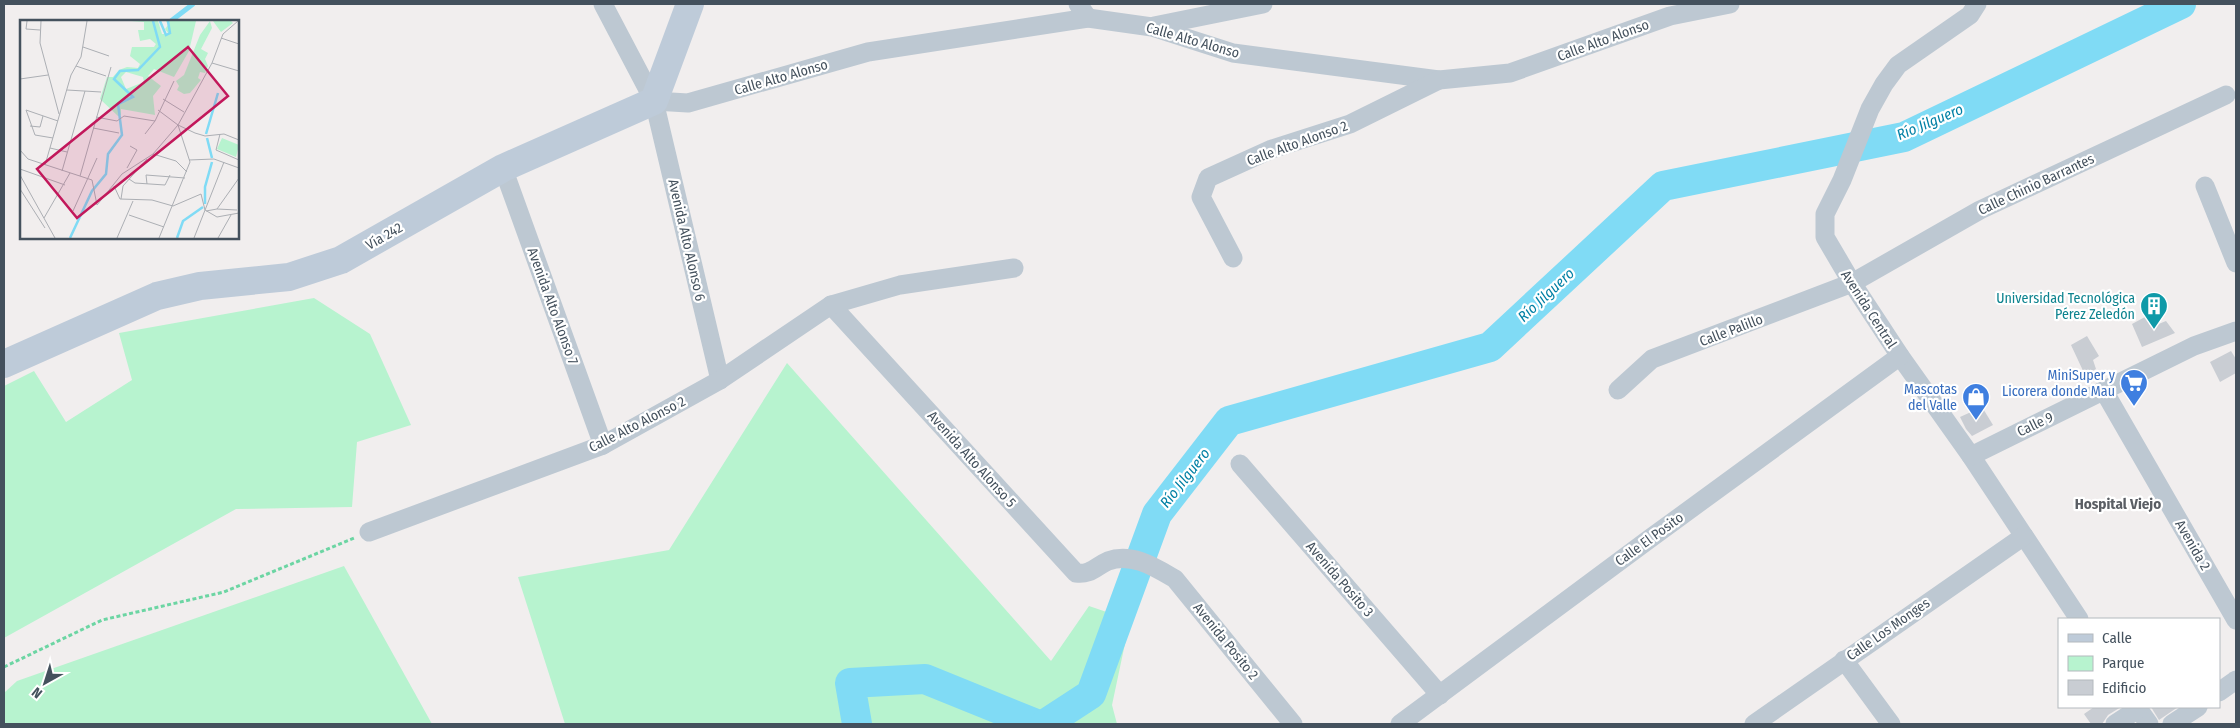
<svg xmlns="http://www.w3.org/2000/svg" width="2240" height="728" font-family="'Fira Sans Condensed',sans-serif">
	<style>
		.green { fill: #b7f3cf }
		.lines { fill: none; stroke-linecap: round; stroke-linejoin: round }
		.stream { stroke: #80dbf5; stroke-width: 5 }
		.river { stroke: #80dbf5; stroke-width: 30 }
		.building { fill: #c9cdd3 }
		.path { stroke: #6cd5a3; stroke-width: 3; stroke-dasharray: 4 2.5; stroke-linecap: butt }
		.street { stroke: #bdc8d2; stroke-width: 19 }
		.secondary { stroke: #becbd9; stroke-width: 28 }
		.labels { text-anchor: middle; stroke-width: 4.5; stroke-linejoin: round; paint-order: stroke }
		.street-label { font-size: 14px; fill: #44515d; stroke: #fff }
		.culture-label { font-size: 14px; fill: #0d838f; stroke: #fff; text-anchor: end }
		.shop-label { font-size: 14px; fill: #366cbe; stroke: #fff; text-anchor: end }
		.water-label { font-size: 15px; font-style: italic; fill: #0280a5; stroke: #fff }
		.neighbourhood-label { font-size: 15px; font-weight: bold; fill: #5a5e64; stroke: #fff }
		.inset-river { fill: none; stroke: #80dbf5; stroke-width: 2.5 }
		.inset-road { fill: none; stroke: #acafb4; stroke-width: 1 }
		.view { fill: #c2185b; fill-opacity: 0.15; stroke: #c2185b; stroke-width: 2.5 }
		.inset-edge { fill: none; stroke: #44515d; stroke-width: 2.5 }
	</style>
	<rect width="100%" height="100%" fill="#f1eeee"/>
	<g class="green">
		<polygon points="314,298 370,334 411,425 357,442 352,507 236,509 4,638 4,386 34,371 66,422 132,380 119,333"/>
		<polygon points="787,363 1051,661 1089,606 1130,620 1112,705 1117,724 565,724 518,577 669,550"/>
		<polygon points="344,566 432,724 4,724 4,693 17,681"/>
	</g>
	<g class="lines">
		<polyline class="stream" points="171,21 193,4"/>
		<g class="river">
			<polyline points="857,724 850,683 925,679 1036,724"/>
			<polyline points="1045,724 1091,694 1157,514 1229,421 1490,347 1663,186 1904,137 2181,4"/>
		</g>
	</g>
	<g class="building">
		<polygon points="2145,317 2151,327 2166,321 2175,333 2142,347 2132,324"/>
		<polygon points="2087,336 2099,356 2093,360 2096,369 2085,375 2071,345"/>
		<polygon points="2231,351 2236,359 2236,373 2220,382 2210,362"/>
		<polygon points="1982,407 1993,425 1972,436 1966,429 1960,417"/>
		<polygon points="2094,707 2121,707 2108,715 2102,724 2091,724 2084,714"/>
		<polygon points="2151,707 2178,707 2159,720"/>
	</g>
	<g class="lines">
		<polyline class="path" points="4,667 102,620 224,592 354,538"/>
		<g class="street">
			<polyline points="603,4 654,101 720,380"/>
			<polyline points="1078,4 1088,18"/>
			<polyline points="1977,4 1970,15 1898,65 1884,84 1870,109 1842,180 1825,214 1825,237 1852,283 1900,356 1971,456 2079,619"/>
			<polyline points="1154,26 1263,4"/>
			<polyline points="654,101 688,103 868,52 1088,18 1152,27 1233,53 1439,80 1510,73 1670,16 1730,4"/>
			<polyline points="503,168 603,445"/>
			<polyline points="2205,186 2236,263"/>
			<polyline points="1233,258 1201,197 1208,178 1272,149 1350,124 1439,80"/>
			<path d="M831,305l245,268c15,2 20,-7 32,-12 24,-9 48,7 67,18l118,145"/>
			<polyline points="1618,390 1652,359 1852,283 1980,210 2226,95"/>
			<polyline points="2104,391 2236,620"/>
			<polyline points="1971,456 2194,346 2236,331"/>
			<polyline points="1240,464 1440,695"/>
			<polyline points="369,532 603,445 720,380 831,305 900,285 1014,268"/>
			<polyline points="1844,660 1891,724"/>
			<polyline points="2219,692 2236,680"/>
			<polyline points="2137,707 2149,724"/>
			<polyline points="1400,724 1648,540 1900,356"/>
			<polyline points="1754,724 2024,536"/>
			<polyline points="2115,724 2138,709"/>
			<polyline points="2172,724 2198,707"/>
		</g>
		<polyline class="secondary" points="4,364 157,296 200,286 289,277 341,260 503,168 654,101 690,4"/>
	</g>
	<defs>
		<symbol id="building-pin" viewBox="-11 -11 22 30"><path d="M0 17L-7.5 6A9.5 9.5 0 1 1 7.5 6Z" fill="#0f9aa8" stroke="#fff"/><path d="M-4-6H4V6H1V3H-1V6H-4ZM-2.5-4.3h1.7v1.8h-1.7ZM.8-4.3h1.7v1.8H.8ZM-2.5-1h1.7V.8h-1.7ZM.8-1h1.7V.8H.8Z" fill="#fff"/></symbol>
		<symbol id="supermarket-pin" viewBox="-11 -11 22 30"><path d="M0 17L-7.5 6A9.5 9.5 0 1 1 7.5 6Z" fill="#3f7fe0" stroke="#fff"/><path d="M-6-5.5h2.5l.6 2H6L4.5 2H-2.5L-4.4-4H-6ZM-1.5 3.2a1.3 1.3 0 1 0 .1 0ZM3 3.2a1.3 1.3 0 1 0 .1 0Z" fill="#fff"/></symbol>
		<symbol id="shop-pin" viewBox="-11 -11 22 30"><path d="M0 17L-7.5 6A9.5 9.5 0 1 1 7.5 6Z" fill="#3f7fe0" stroke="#fff"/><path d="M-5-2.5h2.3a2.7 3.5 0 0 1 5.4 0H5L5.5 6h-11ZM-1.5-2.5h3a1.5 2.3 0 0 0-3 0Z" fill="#fff"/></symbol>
	</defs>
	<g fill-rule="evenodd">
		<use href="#building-pin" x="2138" y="290" width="32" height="43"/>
		<use href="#supermarket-pin" x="2118" y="367" width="32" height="43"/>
		<use href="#shop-pin" x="1960" y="381" width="32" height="43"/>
	</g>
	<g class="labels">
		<g class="street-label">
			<text transform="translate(1193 40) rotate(16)" y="5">Calle Alto Alonso</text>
			<text transform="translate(1603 40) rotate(-20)" y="5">Calle Alto Alonso</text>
			<text transform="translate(781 77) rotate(-16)" y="5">Calle Alto Alonso</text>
			<text transform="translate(1297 143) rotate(-20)" y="5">Calle Alto Alonso 2</text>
			<text transform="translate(2036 184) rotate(-25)" y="5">Calle Chinio Barrantes</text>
			<text transform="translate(384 236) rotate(-30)" y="5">Vía 242</text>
			<text transform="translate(687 240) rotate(77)" y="5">Avenida Alto Alonso 6</text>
			<text transform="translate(553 306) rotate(70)" y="5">Avenida Alto Alonso 7</text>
			<text transform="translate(1869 309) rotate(57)" y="5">Avenida Central</text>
			<text transform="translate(1731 330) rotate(-21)" y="5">Calle Palillo</text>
			<text transform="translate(637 424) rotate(-27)" y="5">Calle Alto Alonso 2</text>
			<text transform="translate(2035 424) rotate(-26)" y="5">Calle 9</text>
			<text transform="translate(972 459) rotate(48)" y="5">Avenida Alto Alonso 5</text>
			<text transform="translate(1649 539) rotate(-36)" y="5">Calle El Posito</text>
			<text transform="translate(2193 545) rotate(60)" y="5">Avenida 2</text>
			<text transform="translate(1340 579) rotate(49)" y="5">Avenida Posito 3</text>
			<text transform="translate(1888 629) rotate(-35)" y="5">Calle Los Monges</text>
			<text transform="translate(1226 641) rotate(51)" y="5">Avenida Posito 2</text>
		</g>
		<g class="culture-label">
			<text x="2135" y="303">Universidad Tecnológica<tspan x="2135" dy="16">Pérez Zeledón</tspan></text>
		</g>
		<g class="shop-label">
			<text x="2115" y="380">MiniSuper y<tspan x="2115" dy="16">Licorera donde Mau</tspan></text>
			<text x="1957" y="394">Mascotas<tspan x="1957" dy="16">del Valle</tspan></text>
		</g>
		<g class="water-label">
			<text transform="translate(1930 122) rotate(-23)" y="5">Río Jilguero</text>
			<text transform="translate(1546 295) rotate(-43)" y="5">Río Jilguero</text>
			<text transform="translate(1185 478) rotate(-52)" y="5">Río Jilguero</text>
		</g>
		<g class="neighbourhood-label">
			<text x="2118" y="509">Hospital Viejo</text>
		</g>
	</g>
	<g transform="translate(20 20)">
		<rect width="219" height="219" fill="#f1eeee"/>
		<path d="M111,1h27l4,13h7l-4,-5 3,-4 -2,-4h30l-7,30 -15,26 -20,-8 -6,7 13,10 -8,10 2,19 -34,-6v6l-3,1 -18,-17 7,-22h6l6,-7 8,-3 11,1 2,-4 -10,-8 2,-9h22l2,-3 -6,-5 -10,2 -2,-11h6v-8zM106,52l17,5 1,5 -18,7 -5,-12zM190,1l2,7 -11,21 7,4 -3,6 3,7 -3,7 -5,-1 -2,6 3,2 -11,13 -6,1 -7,-4 2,-4 -3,-5 8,-6 16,-40zM193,1h18l2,2 -12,9zM202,118l17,7 -3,12 -19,-8z" fill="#b7f3cf" fill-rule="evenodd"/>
		<path class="inset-river" d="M140,1l6,14 4,-2 -2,-12M186,114l12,-41M187,118l5,20M185,184v-17l7,-25M50,218l22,-47 14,-17 2,-20 14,-19 -4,-31 15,-7 -19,-18 6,-8 18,-1 22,-23 -7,-26M157,218l6,-17 20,-14"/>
		<path class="inset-road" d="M7,1l-1,8 14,1M21,1l-1,22 19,71M201,18l18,6M63,27l26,9M192,43l27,8M56,46l30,10M0,59l28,-4M47,70l34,2M143,79l21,13M138,90l20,15 17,8 10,3 19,-2 15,6M76,97l21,4 7,-5 31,5M10,106l10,1 3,-11M73,108l26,5M125,114l10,-13 19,-40M200,114l-4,16 23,10M33,118l-18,-3 -9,-25 32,11M30,128l17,4M0,130l8,9 64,21 5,25 25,-31 31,-20 25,-29M133,134l23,7 11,11M169,140l25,-1 25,9M25,145l26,-90 10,-18 6,-36M107,148l10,-18 -7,-4M0,149l45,16M42,151l23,-80M0,155l35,63M60,156l31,-109M109,159l6,4 30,2 5,-10M127,164l-1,-9 39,3M94,166l6,13 32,1 21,6 28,-12 4,16 12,7 22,-4M0,169l25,39M101,179l2,-13 24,-27M197,189l20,1M53,191l24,-53M186,191l11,-2 22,-31M109,195l35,12M24,198l26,-45M97,218l16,-37M139,218l31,-76 -12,-37 34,-62 11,-29 15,-13M174,218l30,-76M198,218l13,-23"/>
		<path class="view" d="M168,27l40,49 -151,122 -40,-49z"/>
		<rect width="219" height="219" class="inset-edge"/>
	</g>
	<rect width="2240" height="728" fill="none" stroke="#44515d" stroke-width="10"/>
	<rect x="2058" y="618" width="162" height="90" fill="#ffffff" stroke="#b4b9be"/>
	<rect x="2068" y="634" width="25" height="8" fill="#becbd9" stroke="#b4b9be"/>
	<text x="2102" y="643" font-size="15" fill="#44515d">Calle</text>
	<rect x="2068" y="656" width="25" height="15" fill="#b7f3cf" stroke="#b4b9be"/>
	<text x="2102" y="668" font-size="15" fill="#44515d">Parque</text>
	<rect x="2068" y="680" width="25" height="15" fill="#c9cdd3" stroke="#b4b9be"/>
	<text x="2102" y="693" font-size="15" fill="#44515d">Edificio</text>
	<g transform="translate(45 683) rotate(219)" stroke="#ffffff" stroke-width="4" paint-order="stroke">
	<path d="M0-4L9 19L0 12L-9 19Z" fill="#44515d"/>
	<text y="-8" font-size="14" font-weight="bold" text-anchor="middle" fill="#44515d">N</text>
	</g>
</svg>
